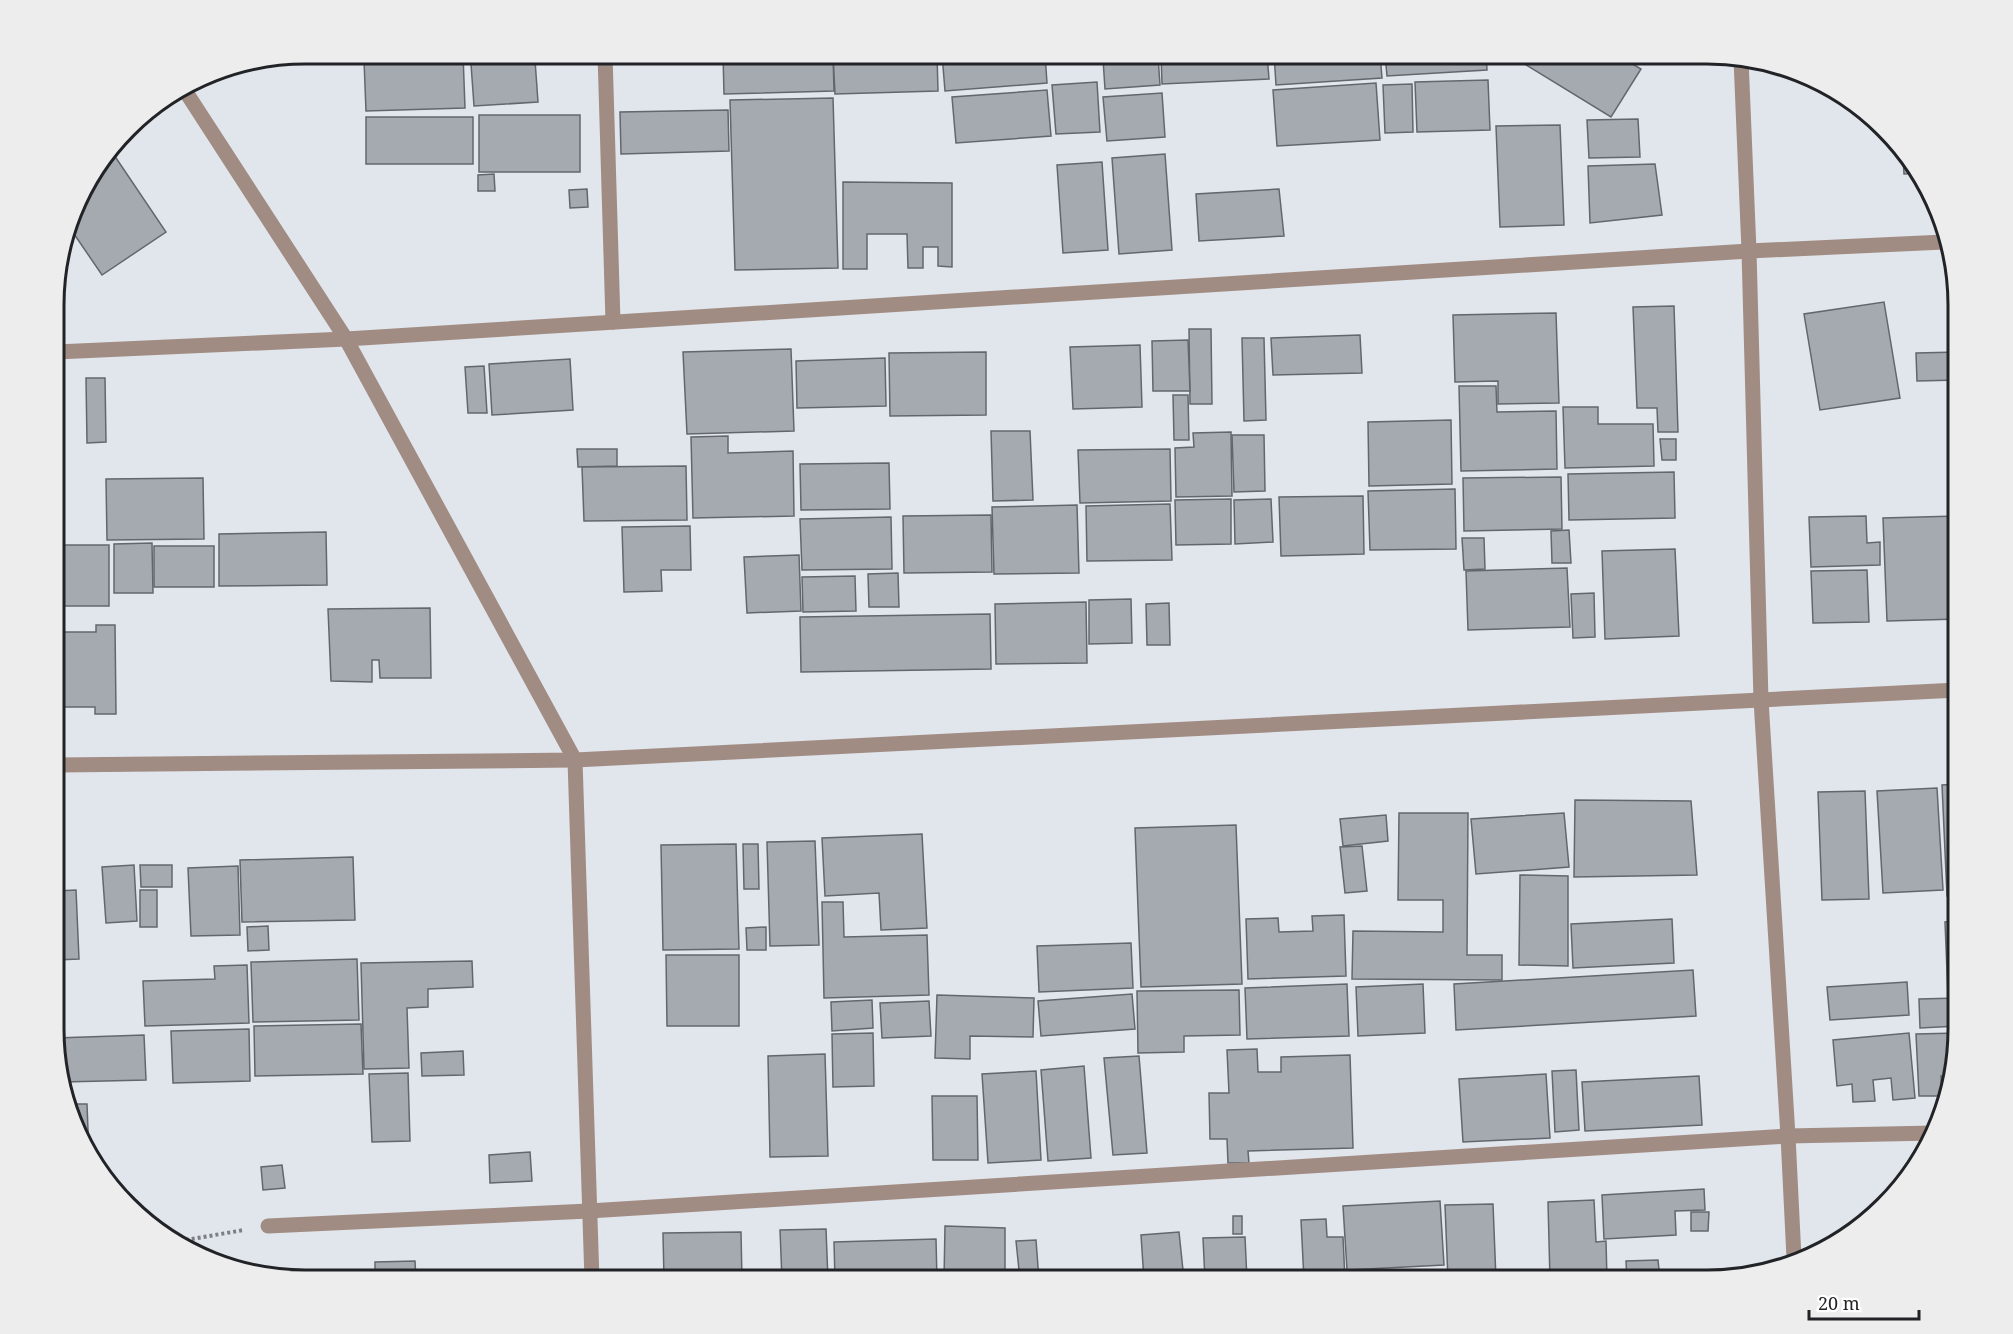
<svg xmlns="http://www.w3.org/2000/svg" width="2013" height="1334" font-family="'Noto Serif',serif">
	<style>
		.building { fill: #a5aab0; stroke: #63676d; stroke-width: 1.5 }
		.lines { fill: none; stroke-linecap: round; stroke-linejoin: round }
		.path { stroke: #7c7f83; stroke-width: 4; stroke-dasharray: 3 3; stroke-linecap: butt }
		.lane { stroke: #a18c83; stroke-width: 15 }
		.street { stroke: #a18c83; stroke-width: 15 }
		.rim { fill: none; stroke: #222326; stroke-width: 3 }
	</style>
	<rect width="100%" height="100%" fill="#e1e5ec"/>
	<g class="building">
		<polygon points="423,54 463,54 465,108 366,111 364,60 423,58"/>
		<polygon points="723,54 833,54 834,91 724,94"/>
		<polygon points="833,54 937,54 938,91 835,94"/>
		<polygon points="942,54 1045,54 1047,83 945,91"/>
		<polygon points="1161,54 1267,54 1269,79 1162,84"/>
		<polygon points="1274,54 1380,54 1382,78 1276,85"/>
		<polygon points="1385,54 1486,54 1487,70 1387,76"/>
		<polygon points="1517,54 1616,54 1641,69 1611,117 1515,58"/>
		<polygon points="1623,54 1642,54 1635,63"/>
		<polygon points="1158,56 1160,85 1105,89 1103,59"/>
		<polygon points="535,60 538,102 474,106 471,64"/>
		<polygon points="1488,80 1490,130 1417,132 1415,82"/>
		<polygon points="1097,82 1100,132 1056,134 1052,85"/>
		<polygon points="1376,83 1380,140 1277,146 1273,90"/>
		<polygon points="1412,84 1413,132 1385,133 1383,85"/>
		<polygon points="1047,90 1051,136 956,143 952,97"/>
		<polygon points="1162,93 1165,137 1107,141 1103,97"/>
		<polygon points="833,98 838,268 735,270 730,100"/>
		<polygon points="728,110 729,151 621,154 620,112"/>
		<rect x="479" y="115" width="101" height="57"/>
		<rect x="366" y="117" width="107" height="47"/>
		<polygon points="1638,119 1640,157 1589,158 1587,120"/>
		<polygon points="1560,125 1564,225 1500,227 1496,126"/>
		<polygon points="112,152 166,232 102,275 70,228 80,194"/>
		<polygon points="1165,154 1172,250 1119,254 1112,158"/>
		<polygon points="1903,156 1919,173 1904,174"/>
		<polygon points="1102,162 1108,250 1063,253 1057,165"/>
		<polygon points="1655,164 1662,215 1590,223 1588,166"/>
		<polygon points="494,174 495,191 478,191 478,175"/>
		<polygon points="843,182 952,183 952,267 938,266 938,247 923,247 923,268 908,268 907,234 867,234 867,269 843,269"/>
		<polygon points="587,189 588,207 570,208 569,190"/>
		<polygon points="1279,189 1284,236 1199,241 1196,194"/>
		<polygon points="1884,302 1900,398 1820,410 1804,314"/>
		<polygon points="1674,306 1678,432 1658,432 1657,408 1637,408 1633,307"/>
		<polygon points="1556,313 1559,403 1498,404 1498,381 1455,382 1453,315"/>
		<polygon points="1189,329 1211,329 1212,404 1190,404"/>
		<polygon points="1360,335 1362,373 1273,375 1271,338"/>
		<polygon points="1242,338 1264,338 1266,420 1244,421"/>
		<polygon points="1188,340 1190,391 1153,391 1152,341"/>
		<polygon points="1140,345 1142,407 1073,409 1070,347"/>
		<polygon points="791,349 794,431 687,434 683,352"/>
		<polygon points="986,352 986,415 890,416 889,353"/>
		<polygon points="1958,352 1958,380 1917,381 1916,353"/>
		<polygon points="885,358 886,406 797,408 796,361"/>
		<polygon points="570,359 573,410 492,415 489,364"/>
		<polygon points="484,366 487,413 468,413 465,367"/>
		<polygon points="86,378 105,378 106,442 87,443"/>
		<rect x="56" y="381" width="7" height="54"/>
		<polygon points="1459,386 1496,386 1497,412 1556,411 1557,469 1461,471"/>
		<polygon points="1173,395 1188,395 1189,440 1174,440"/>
		<polygon points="1563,407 1598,407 1598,424 1653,424 1654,466 1565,468"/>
		<polygon points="1451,420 1452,484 1369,486 1368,422"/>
		<polygon points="991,431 1030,431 1033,500 993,501"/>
		<polygon points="1231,432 1232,496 1176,497 1175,448 1194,447 1193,433"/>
		<polygon points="1232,435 1264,435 1265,491 1234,492"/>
		<polygon points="728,436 728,453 793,451 794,516 693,518 691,437"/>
		<polygon points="1660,439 1676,439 1676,460 1662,460"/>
		<polygon points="577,449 617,449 617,466 578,467"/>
		<polygon points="1170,449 1171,501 1080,503 1078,450"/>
		<polygon points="889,463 890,509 801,510 800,464"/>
		<polygon points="686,466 687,520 584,521 582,467"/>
		<polygon points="1674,472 1675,518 1569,520 1568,474"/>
		<polygon points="1561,477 1562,529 1464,531 1463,478"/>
		<polygon points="203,478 204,539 107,540 106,479"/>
		<polygon points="1455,489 1456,549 1370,550 1368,491"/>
		<polygon points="1363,496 1364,554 1281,556 1279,497"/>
		<polygon points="1231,499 1231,544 1176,545 1175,500"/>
		<polygon points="1271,499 1273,542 1235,544 1234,500"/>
		<polygon points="1170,504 1172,560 1087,561 1086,506"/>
		<polygon points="1077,505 1079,573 994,574 992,507"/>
		<polygon points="991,515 992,572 904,573 903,516"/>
		<polygon points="1866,516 1867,543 1880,542 1880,565 1811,567 1809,517"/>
		<polygon points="1957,516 1958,619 1887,621 1883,518"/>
		<polygon points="891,517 892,569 802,570 800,519"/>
		<polygon points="690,526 691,570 661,570 662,591 624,592 622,527"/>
		<polygon points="1569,530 1571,563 1552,563 1551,531"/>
		<polygon points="326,532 327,585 219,586 219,534"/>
		<polygon points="1462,538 1484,538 1485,569 1464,570"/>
		<polygon points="152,543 153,593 114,593 114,544"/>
		<rect x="56" y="545" width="53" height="61"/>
		<rect x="154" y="546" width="60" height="41"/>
		<polygon points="1675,549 1679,636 1605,639 1602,551"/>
		<polygon points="799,555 801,611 747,613 744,557"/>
		<polygon points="1567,568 1570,627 1468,630 1466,571"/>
		<polygon points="1867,570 1869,622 1813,623 1811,571"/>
		<polygon points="898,573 899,607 869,607 868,574"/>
		<polygon points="855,576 856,611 803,612 802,577"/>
		<polygon points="1594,593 1595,637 1573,638 1571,594"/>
		<polygon points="1131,599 1132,643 1089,644 1089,600"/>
		<polygon points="1086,602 1087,663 996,664 995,604"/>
		<polygon points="1169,603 1170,645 1147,645 1146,604"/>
		<polygon points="430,608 431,678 380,678 379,660 372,660 372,682 331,681 328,609"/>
		<polygon points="990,614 991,669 801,672 800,617"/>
		<polygon points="96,625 115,625 116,714 95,714 95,707 56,707 56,632 96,632"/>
		<polygon points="1958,784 1958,895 1947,896 1942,785"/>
		<polygon points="1937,788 1943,890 1883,893 1877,791"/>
		<polygon points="1865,791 1869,899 1822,900 1818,792"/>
		<polygon points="1575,800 1691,801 1697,875 1574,877"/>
		<polygon points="1399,813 1468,813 1467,955 1502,955 1502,980 1352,979 1353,931 1443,932 1443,900 1398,900"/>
		<polygon points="1564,813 1569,867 1476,874 1471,819"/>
		<polygon points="1386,815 1388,841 1343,846 1340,819"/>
		<polygon points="1236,825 1242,984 1141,987 1135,828"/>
		<polygon points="922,834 927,928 881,930 879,893 825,896 822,838"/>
		<polygon points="815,841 819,945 770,946 767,842"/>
		<polygon points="736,844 739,949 663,950 661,845"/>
		<polygon points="743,844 758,844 759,889 744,889"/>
		<polygon points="1362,846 1367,891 1345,893 1340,847"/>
		<polygon points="353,857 355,920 242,922 240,860"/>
		<polygon points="134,865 137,921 106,923 102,867"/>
		<polygon points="140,865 172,865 172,887 141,887"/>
		<polygon points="238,866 240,935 191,936 188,868"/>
		<polygon points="1520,875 1568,876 1568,966 1519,965"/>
		<polygon points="76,890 79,959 56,960 56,891"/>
		<rect x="140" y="890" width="17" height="37"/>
		<polygon points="822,902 843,902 844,937 927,935 929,995 824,998"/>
		<polygon points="1344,915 1346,976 1248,979 1246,919 1278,918 1279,932 1313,931 1312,916"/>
		<polygon points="1672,919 1674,963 1573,968 1571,924"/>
		<polygon points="1958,921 1958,995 1948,996 1945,922"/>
		<polygon points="268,926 269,950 248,951 247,927"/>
		<polygon points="766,927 766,950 747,950 746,928"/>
		<polygon points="1131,943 1133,988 1039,992 1037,946"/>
		<polygon points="666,955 739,955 739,1026 667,1026"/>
		<polygon points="357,959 359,1020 253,1022 251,962"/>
		<polygon points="472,961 473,987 428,989 428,1007 407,1008 409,1068 364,1069 361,963"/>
		<polygon points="247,965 249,1023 145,1026 143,981 215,979 214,966"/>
		<polygon points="1693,970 1696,1016 1456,1030 1454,984"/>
		<polygon points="1907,982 1909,1015 1830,1020 1827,987"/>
		<polygon points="1347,984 1349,1036 1247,1039 1245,988"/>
		<polygon points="1423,984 1425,1033 1358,1036 1356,987"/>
		<polygon points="1239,990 1240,1035 1184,1036 1184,1052 1138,1053 1137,991"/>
		<polygon points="1132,994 1135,1029 1041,1036 1038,1001"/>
		<polygon points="937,995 1034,998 1033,1037 970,1036 970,1059 935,1058"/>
		<polygon points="1958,998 1958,1026 1920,1028 1919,999"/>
		<polygon points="872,1000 873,1028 832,1031 831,1002"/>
		<polygon points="929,1001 931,1036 882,1038 880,1003"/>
		<polygon points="361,1024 363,1074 255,1076 254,1026"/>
		<polygon points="249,1029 250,1081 173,1083 171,1031"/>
		<polygon points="873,1033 874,1086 833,1087 832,1034"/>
		<polygon points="1909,1033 1915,1098 1893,1100 1891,1078 1873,1080 1875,1101 1853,1102 1852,1084 1837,1086 1833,1040"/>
		<polygon points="1958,1033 1958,1045 1952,1076 1941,1076 1942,1096 1919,1096 1916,1034"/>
		<polygon points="144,1035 146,1080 63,1082 56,1061 56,1038"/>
		<polygon points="1257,1049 1258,1072 1281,1072 1281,1057 1350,1055 1353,1148 1248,1151 1249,1163 1228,1163 1227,1139 1210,1139 1209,1093 1229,1093 1227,1050"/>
		<polygon points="463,1051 464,1075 422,1076 421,1053"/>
		<polygon points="825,1054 828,1156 770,1157 768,1056"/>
		<polygon points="1139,1056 1147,1153 1113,1155 1104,1058"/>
		<polygon points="1084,1066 1091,1158 1048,1161 1041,1070"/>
		<polygon points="1576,1070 1579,1130 1555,1132 1552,1071"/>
		<polygon points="1036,1071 1041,1160 988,1163 982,1074"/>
		<polygon points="408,1073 410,1141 372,1142 369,1074"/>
		<polygon points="1546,1074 1550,1138 1463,1142 1459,1079"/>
		<polygon points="1699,1076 1702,1125 1585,1131 1582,1082"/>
		<polygon points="932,1096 977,1096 978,1160 933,1160"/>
		<polygon points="71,1104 87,1104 89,1156 88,1155"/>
		<polygon points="530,1152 532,1181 490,1183 489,1155"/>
		<polygon points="282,1165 285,1188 263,1190 261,1167"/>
		<polygon points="1704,1189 1705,1210 1675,1211 1676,1235 1604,1239 1602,1195"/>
		<polygon points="1594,1200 1596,1242 1606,1241 1607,1280 1550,1280 1548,1202"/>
		<polygon points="1440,1201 1444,1265 1347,1270 1343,1206"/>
		<polygon points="1493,1204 1496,1280 1448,1280 1445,1205"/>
		<polygon points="1691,1212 1709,1212 1708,1231 1691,1231"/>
		<rect x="1233" y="1216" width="9" height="18"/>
		<polygon points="1326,1219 1327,1237 1343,1237 1345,1280 1304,1280 1301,1220"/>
		<polygon points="945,1226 1005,1228 1005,1280 944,1280"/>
		<polygon points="826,1229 828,1280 782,1280 780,1230"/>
		<polygon points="741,1232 742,1280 664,1280 663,1233"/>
		<polygon points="1179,1232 1184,1280 1144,1280 1141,1235"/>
		<polygon points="1245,1237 1247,1280 1205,1280 1203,1238"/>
		<polygon points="936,1239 937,1280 892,1280 892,1278 835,1280 834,1242"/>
		<polygon points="1036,1240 1039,1280 1020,1280 1016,1241"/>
		<polygon points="1658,1260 1660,1280 1627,1280 1626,1261"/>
		<polygon points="415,1261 416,1280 375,1280 375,1262"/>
	</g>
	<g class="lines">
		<polyline class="path" points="174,1242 244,1230"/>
		<polyline class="lane" points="605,54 613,322"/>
		<g class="street">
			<polyline points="1741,59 1749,251 1761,700 1788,1136 1794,1258"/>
			<polyline points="184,89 346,339 575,760 592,1280"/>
			<polyline points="56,352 346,339 1749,251 1944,242"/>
			<polyline points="56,765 575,760 1958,690"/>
			<polyline points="268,1226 589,1211 1788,1136 1934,1133"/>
		</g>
	</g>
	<path d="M0 0H2013V1334H0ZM305 64H1707A241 241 0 0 1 1948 305V1029A241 241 0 0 1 1707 1270H305A241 241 0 0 1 64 1029V305A241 241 0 0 1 305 64Z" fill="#ededee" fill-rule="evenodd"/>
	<path class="rim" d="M305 64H1707A241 241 0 0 1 1948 305V1029A241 241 0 0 1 1707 1270H305A241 241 0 0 1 64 1029V305A241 241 0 0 1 305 64Z"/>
	<path d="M1809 1310v9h110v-9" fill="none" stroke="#222326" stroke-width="3"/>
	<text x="1818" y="1310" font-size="18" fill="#222326" stroke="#ffffff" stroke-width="4.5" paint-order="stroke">20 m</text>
</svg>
